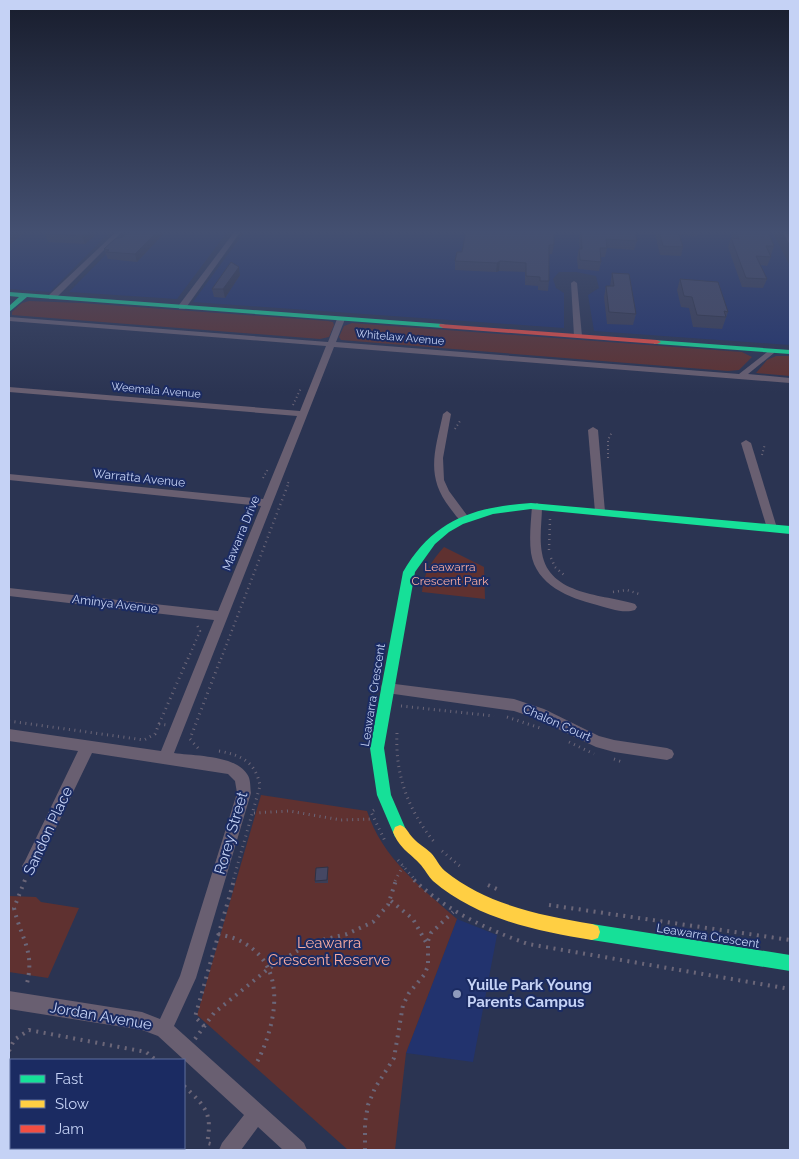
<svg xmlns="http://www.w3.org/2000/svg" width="799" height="1159" font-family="Raleway,sans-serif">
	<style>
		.built { fill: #22336e }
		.green { fill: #5f3130 }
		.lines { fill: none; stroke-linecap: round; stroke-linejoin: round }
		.path-far3 { stroke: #6b6678; stroke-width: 2; stroke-dasharray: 1 3; stroke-linecap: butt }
		.path-far2 { stroke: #6b6678; stroke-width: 2.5; stroke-dasharray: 1 4; stroke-linecap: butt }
		.path-far1 { stroke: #6b6678; stroke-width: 3; stroke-dasharray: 1 4.5; stroke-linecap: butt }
		.path { stroke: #6b6678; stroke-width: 4; stroke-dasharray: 2 5.5; stroke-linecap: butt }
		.lane { stroke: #695f71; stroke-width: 4 }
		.street { fill: #695f71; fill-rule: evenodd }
		.fast { fill: #16e098; fill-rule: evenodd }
		.slow { fill: #ffcf43; fill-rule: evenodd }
		.jam { fill: #f24e42; fill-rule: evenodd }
		.wall { fill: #3b3d55 }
		.shaded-wall { fill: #303245 }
		.building { fill: #454763; stroke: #303245 }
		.poi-dot { fill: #8f9bbc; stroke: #1b2b62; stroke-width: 2 }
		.labels { text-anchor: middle; stroke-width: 4; stroke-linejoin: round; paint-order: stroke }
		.far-street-label { font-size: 11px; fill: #c5d2f5; stroke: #1b2b62 }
		.street-label { font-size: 12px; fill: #c5d2f5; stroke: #1b2b62 }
		.park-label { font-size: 12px; fill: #f9aca1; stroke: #1b2b62 }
		.near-street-label { font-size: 15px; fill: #c5d2f5; stroke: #1b2b62 }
		.near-park-label { font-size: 15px; fill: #f9aca1; stroke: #1b2b62 }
		.near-poi-label { font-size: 15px; font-weight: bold; fill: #c5d2f5; stroke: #1b2b62; text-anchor: start }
	</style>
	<rect width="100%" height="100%" fill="#2b3452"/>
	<g class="built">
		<polygon points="27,231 111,231 50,292 9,289 9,245"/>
		<polygon points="129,231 228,231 177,299 69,292"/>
		<polygon points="245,231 772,231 790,266 790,345 594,331 588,295 599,288 596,276 576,272 559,272 553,279 556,288 564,293 564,328 193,302"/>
		<polygon points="457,919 497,935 473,1062 406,1053"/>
	</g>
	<g class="green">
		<polygon points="29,301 82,303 328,321 333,322 334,325 329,337 320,339 12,315 12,312 22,303"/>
		<polygon points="352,323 742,352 752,357 739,370 728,371 341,340 339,337 344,326"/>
		<polygon points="776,356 790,356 790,376 756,373 767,360"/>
		<path d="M444,547l40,20 1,32 -63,-7c1,-18 10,-32 22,-45z"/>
		<path d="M261,795l106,16c15,47 55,77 90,108l-51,134 -11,97h-47l-151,-135z"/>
		<polygon points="9,896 36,897 41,902 79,908 48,978 9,972"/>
	</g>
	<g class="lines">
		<g class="path-far3">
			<polyline points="293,405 301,388"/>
			<polyline points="455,429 460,421"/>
			<polyline points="762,455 765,444"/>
			<polyline points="608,458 608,440 612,432"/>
			<polyline points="263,478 268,469"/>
			<polyline points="288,483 289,481"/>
		</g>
		<g class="path-far2">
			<polyline points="549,550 550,519"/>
			<polyline points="551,558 555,567 564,575"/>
			<polyline points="613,592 627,590 642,595"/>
			<polyline points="188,659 200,631 197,625"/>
			<polyline points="221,659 289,482"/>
		</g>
		<g class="path-far1">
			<polyline points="401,706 494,716"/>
			<polyline points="507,717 540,728"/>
			<polyline points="9,721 144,740 155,734 159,724 167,725"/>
			<polyline points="159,724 188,658"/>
			<path d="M397,733c-2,42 11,77 38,110"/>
			<polyline points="569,742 594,754"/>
			<polyline points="198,748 190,739 221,658"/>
			<path d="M219,751c22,4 37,11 41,35l-27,95"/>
			<polyline points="614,759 622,762"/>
			<polyline points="374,810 371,812 385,841"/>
			<polyline points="254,813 289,811 341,820 373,819"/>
			<polyline points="442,851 462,868"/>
			<polyline points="398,860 416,881"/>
			<polyline points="24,881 26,876"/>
			<polyline points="395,881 403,866"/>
		</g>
		<g class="path">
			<path d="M25,880l-11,28c7,31 22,44 12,79"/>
			<path d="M414,880c33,31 72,49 114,64l262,45"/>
			<polyline points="488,885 499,890"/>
			<polyline points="391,901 413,919 427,944"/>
			<polyline points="549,905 790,940"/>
			<path d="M218,934c9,2 18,4 26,9 46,26 31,86 11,123"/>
			<polyline points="204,1026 195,1017 234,880"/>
			<polyline points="195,1039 214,1013 268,969 310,943 347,934 373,922 388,905 396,880"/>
			<polyline points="9,1051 14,1040 29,1030 146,1052 156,1060"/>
			<path d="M184,1086c21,20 29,27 23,57l8,2"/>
			<polyline points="365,1150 365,1123 368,1105 375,1088 394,1058 403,1005 409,993 424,975 428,966 428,941 431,933 453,912"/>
		</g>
		<polyline class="lane" points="785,231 790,241"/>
		<g class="street">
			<polygon points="117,231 123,231 55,299 49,299 49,295"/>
			<polygon points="235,231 241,231 185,309 179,309 179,305"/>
			<polygon points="574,281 577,283 582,336 578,338 574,336 571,283"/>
			<path d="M9,317l319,25 9,-23 4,-2 4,2 -9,23 403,32 32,-25 4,2 -1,2 -26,21 42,4v5l-456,-36 -160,406c20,3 61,2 73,21 4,5 3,13 4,19l-55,185 -22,48 130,117 3,7h-24l-25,-23 -17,23h-22l3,-7 22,-28 -86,-79 -16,-6 -133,-21v-18l133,21 18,7 20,-43 57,-183 -2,-12 -7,-7 -136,-21 -57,118 -5,3 -5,-3 -3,-5 3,-5 53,-110 -69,-10v-12l152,22 53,-131 -205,-24v-8l209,23 43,-105 -252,-26v-6l254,25 34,-83 -288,-24v-5l291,24 26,-65 -317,-25z"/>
			<path d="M447,411l4,3 -8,44 1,22 5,11 20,27 -5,4c-6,-2 -10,-9 -14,-14 -25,-32 -15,-57 -7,-94z"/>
			<polygon points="593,427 598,430 605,512 600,515 595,512 588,430"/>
			<polygon points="746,440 751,443 777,528 776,531 772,532 767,528 741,443"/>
			<path d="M537,503l5,3c0,15 -3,32 0,47 7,43 62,41 93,51l2,3 -2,3c-11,4 -27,-2 -38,-5 -28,-7 -61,-20 -66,-52 -2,-16 0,-32 1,-47z"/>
			<polygon points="387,683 514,699 544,709 599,736 614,740 667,748 672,750 674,754 672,758 667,760 614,752 596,747 535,718 514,711 387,693 382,692 381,688 382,684"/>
		</g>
		<g class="fast">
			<polygon points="9,292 443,324 447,326 443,328 27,297 9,312 9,306 19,297 9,296"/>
			<polygon points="654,340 790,350 790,354 657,344 654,344"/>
			<path d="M531,503l259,23v8l-259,-25 -38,5 -30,10 -14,8 -14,12 -20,28 -31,176 7,47 16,37 -2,5 -5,2 -5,-2 -18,-42 -7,-47 33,-176c30,-52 70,-65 128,-69z"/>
			<polygon points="592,924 790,955 790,971 592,940 586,938 584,932 586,926"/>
		</g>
		<path class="slow" d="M400,825c7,2 8,8 13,13 5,6 12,9 18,15 5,5 8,13 14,18 42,34 95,44 147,53l6,2 2,6 -2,6 -6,2c-55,-9 -115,-21 -159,-59 -5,-5 -8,-12 -14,-18 -11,-12 -19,-14 -26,-31l2,-5z"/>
		<polygon class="jam" points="440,324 657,340 661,342 657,344 443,328 439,326"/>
	</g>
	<g class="wall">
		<polygon points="42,231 100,231 85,244 48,242 45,234 47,232 47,231"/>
		<polygon points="130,231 166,231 137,262 108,259 104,249 123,237"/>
		<polygon points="466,231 554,245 552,254 549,254 549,281 548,291 538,290 538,286 525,285 525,272 499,271 496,272 455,270 455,261 462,252"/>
		<polygon points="581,231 698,231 697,236 680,235 683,247 681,256 660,255 655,234 635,233 637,241 634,250 607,248 605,257 600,257 601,262 599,271 578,269 577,258 579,249 580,249 579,239"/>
		<polygon points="729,231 768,231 774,246 771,255 770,255 771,257 767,266 760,265 767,279 763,288 742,287 728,247 731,238 732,238"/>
		<polygon points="612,273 636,314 633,325 607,324 604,297 606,286 610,286"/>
		<polygon points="240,275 225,298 214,297 212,289"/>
		<polygon points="680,279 728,312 722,329 693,327 689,308 681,307 677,290"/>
		<polygon points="328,870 328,883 315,883 315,881"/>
	</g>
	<g class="shaded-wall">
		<polygon points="88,231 100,231 85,244 82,236"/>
		<polygon points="158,231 166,231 137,262 135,254"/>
		<polygon points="500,261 499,271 496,272 497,263"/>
		<polygon points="239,267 240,275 225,298 223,289"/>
	</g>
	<g class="building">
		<polygon points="49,231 88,231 82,236 45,234"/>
		<polygon points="130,231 158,231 135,254 106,252 109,250 104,249 115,239 123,237"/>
		<polygon points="466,231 554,231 554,245 549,245 549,281 540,281 540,277 526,276 526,263 500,261 497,263 455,261 457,252 462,252"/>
		<polygon points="581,231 635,231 637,241 606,239 607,248 600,248 601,262 580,260 579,249 582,249"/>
		<polygon points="659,231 678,231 683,247 663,246"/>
		<polygon points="736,231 768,231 774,246 766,246 771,257 756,256 767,279 746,278 731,238 739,239"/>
		<polygon points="231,262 239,267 223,289 212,289"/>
		<polygon points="612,273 629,274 636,314 609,312 606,286 614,286"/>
		<polygon points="680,279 718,282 728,312 724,311 726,317 697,315 692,297 684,296"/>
		<polygon points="328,867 327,880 315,881 316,868"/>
	</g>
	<linearGradient id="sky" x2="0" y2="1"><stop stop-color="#181d2d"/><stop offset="0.59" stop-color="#445071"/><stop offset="1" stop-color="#445071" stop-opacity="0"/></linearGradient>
	<rect width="799" height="393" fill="url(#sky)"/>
	<circle class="poi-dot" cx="457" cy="994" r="5"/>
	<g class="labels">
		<g class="far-street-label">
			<text transform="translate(400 337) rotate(5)" y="4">Whitelaw Avenue</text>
			<text transform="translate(156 390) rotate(5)" y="4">Weemala Avenue</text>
		</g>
		<g class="street-label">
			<text transform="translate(139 478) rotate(6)" y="4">Warratta Avenue</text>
			<text transform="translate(241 533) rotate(-68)" y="4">Mawarra Drive</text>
			<text transform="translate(115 604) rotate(7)" y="4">Aminya Avenue</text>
			<text transform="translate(373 695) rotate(-81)" y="4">Leawarra Crescent</text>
			<text transform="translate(557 723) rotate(24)" y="4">Chalon Court</text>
			<text transform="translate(708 936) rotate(9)" y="4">Leawarra Crescent</text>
		</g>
		<g class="park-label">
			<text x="450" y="571">Leawarra<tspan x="450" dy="14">Crescent Park</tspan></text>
		</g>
		<g class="near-street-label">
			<text transform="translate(48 831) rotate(-65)" y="5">Sandon Place</text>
			<text transform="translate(231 833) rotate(-74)" y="5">Rorey Street</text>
			<text transform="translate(101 1016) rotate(10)" y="5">Jordan Avenue</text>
		</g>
		<g class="near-park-label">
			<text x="329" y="948">Leawarra<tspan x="329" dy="17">Crescent Reserve</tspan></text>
		</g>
		<g class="near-poi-label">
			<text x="467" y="990">Yuille Park Young<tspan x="467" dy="17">Parents Campus</tspan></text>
		</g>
	</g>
	<rect width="799" height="1159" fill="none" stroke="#c5d2f5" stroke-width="20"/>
	<rect x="10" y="1059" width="175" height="90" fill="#1b2b62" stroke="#5f6e9d"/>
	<rect x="20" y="1075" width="25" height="8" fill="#16e098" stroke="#5f6e9d"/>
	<text x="55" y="1084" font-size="15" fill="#c5d2f5">Fast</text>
	<rect x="20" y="1100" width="25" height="8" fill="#ffcf43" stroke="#5f6e9d"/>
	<text x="55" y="1109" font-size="15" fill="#c5d2f5">Slow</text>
	<rect x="20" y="1125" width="25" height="8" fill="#f24e42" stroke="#5f6e9d"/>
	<text x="55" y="1134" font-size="15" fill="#c5d2f5">Jam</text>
</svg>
